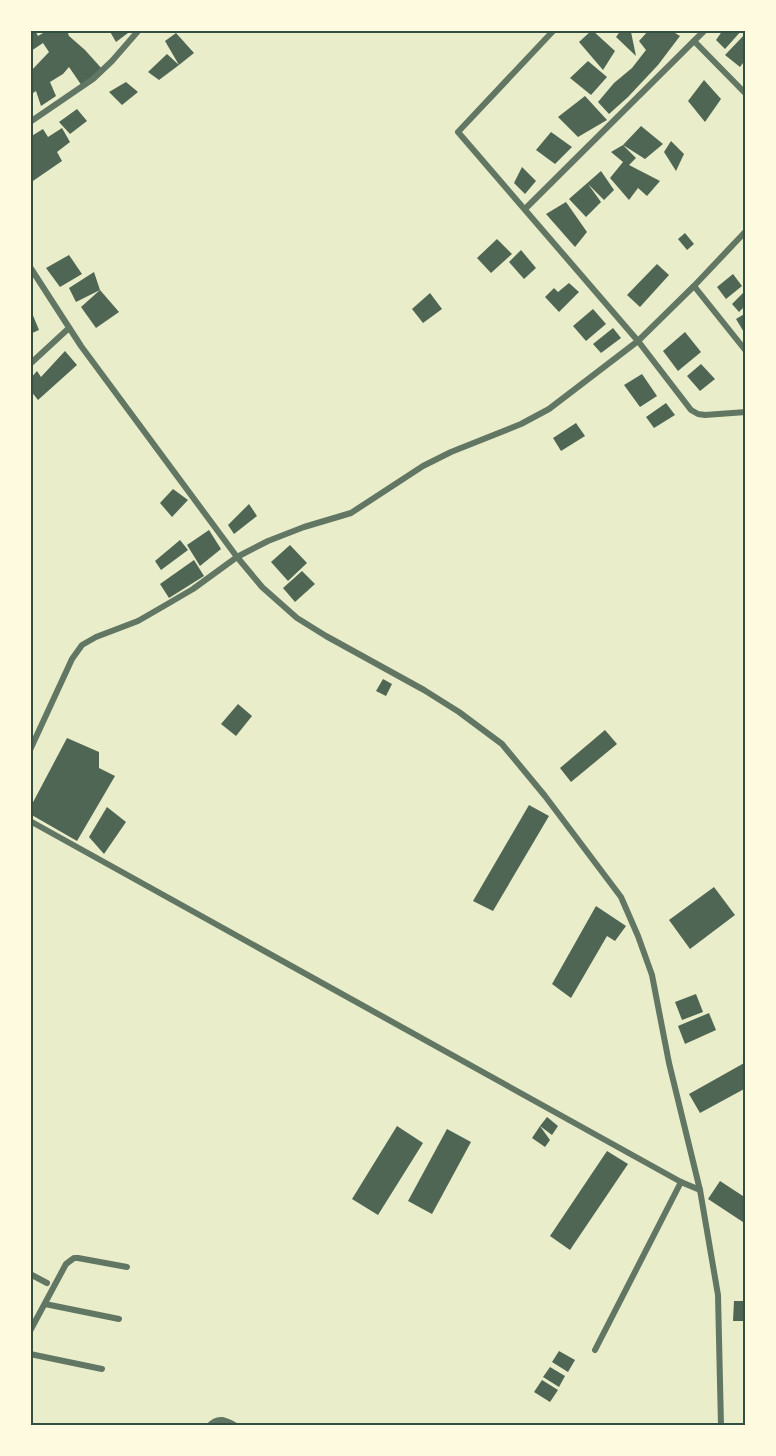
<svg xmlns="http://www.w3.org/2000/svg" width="776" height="1456" font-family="'Titillium Web',sans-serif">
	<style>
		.building { fill: #4f6655 }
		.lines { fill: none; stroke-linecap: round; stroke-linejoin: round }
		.minor { stroke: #617663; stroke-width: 6 }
		.neatline { fill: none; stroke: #344e41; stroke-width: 2 }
	</style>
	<rect width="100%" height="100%" fill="#e9edc9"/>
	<g class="building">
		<polygon points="30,30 35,30 38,36 48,30 67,30 69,36 85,50 103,70 82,86 69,67 63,74 50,82 56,96 41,106 36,91 30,95 30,72 49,52 43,43 31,51 30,49"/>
		<polygon points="109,30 132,30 116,42"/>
		<polygon points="592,30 615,51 603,70 579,42"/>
		<polygon points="621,30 633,30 631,32 636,56 616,37"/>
		<polygon points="649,30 670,30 680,36 658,65 628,97 609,114 598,102 614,83 632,68 646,50 639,41"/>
		<polygon points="723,30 742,30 725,49 716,40"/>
		<polygon points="176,33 194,53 179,65 159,80 148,72 167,54 179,65 165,41"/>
		<polygon points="746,33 746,59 740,67 725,55"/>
		<polygon points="588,61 607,77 591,95 570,78"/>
		<polygon points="704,80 721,99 705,122 688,101"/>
		<polygon points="126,82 138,92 122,105 109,92"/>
		<polygon points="585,96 607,120 578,137 558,117"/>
		<polygon points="77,109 87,121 70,134 59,122"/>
		<polygon points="641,126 663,144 645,159 623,145 636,158 629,165 660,181 647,196 638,188 629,200 610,178 623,162 611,152 623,145"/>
		<polygon points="62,128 70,142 57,152 62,161 30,183 30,137 43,129 48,137"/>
		<polygon points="551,132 572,147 555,164 536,150"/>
		<polygon points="671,141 684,154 676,171 664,152"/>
		<polygon points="522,167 536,181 525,194 514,183"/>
		<polygon points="601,171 614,190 604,200 588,184 601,202 586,217 569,199"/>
		<polygon points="566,202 587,232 575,247 546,214"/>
		<polygon points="685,233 694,244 687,250 678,239"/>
		<polygon points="497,239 512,254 491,273 477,258"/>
		<polygon points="521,250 536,268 524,279 509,262"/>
		<polygon points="69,255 82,274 60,287 46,268"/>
		<polygon points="657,264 669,275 640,307 627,295"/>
		<polygon points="94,272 100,290 119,312 96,328 81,307 100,290 76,302 69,288"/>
		<polygon points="733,274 742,286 726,299 717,287"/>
		<polygon points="569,283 579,292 559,312 545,297 554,288 558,292"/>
		<polygon points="746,290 746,305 739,312 732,304"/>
		<polygon points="430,293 442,309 423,323 412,309"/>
		<polygon points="593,309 606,324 586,341 573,326"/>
		<polygon points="32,313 39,330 30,334 30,314"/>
		<polygon points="746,313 746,333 745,334 736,319"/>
		<polygon points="613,328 621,338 601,353 593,344"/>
		<polygon points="685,332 701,352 678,371 663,351"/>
		<polygon points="65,351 77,365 38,400 30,390 30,379 37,371 41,377"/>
		<polygon points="701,364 715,379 700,391 687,376"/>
		<polygon points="642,374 657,396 640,407 624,385"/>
		<polygon points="666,403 675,415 654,428 646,417"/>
		<polygon points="576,423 585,436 561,451 553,438"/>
		<polygon points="173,489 188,500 172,517 160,503"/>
		<polygon points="249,504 257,516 234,534 228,525"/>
		<polygon points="209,530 221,549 200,566 187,545"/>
		<polygon points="180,540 188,550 161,570 155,561"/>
		<polygon points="290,545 307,563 288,581 271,562"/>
		<polygon points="194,560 204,576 169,598 160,584"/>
		<polygon points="302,571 315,584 295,602 283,588"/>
		<polygon points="383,679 392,684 386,696 376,691"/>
		<polygon points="238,704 252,716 236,736 221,724"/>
		<polygon points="605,730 617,744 571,782 560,768"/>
		<polygon points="67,738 99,752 99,768 115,776 77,841 30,814 30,808"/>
		<polygon points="529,805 549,816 493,911 473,901"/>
		<polygon points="107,807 126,822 104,854 89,837"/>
		<polygon points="714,887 735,915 690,949 669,920"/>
		<polygon points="596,906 626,926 615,941 607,936 571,998 552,984"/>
		<polygon points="696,994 703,1012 682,1020 675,1002"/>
		<polygon points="709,1013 716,1030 685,1044 678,1026"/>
		<polygon points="746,1062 746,1088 700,1113 689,1094"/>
		<polygon points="547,1117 558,1126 552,1135 540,1126"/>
		<polygon points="397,1126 423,1143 378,1215 352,1199"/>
		<polygon points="540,1126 550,1140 545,1147 532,1138"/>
		<polygon points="447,1129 471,1142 432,1214 408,1201"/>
		<polygon points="607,1151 628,1164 570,1250 550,1236"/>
		<polygon points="720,1181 746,1198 746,1224 708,1199"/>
		<polygon points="734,1301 746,1301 746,1321 733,1321"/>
		<polygon points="559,1351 575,1360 568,1372 552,1362"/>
		<polygon points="550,1367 565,1376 559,1387 543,1377"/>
		<polygon points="542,1380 558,1390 550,1402 534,1392"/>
	</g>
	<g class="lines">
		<g class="minor">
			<polyline points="554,30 458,132 638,341 691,410 698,414 705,415 746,412"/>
			<polyline points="694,41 746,94"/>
			<polyline points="30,122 93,79 112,61 139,30"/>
			<polyline points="525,209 705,30"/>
			<polyline points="30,267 81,346 237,557 262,587 297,618 326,636 424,690 459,712 502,744 545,796 621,897 638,936 652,975 669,1063 700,1190 718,1295 721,1426"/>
			<polyline points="694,286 746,351"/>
			<polyline points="30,364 69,328"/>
			<polyline points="30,750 72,659 82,645 96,637 138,621 164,606 193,589 237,557 268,541 304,527 351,513 423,466 451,452 521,424 549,409 638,341 694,286 746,231"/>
			<polyline points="30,821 681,1182 700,1190"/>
			<polyline points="30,1274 47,1283"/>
			<polyline points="45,1304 119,1319"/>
			<polyline points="30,1331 66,1264 74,1258 78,1258 127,1267"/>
			<polyline points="595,1350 681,1182"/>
			<polyline points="30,1354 102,1369"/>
			<path d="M209,1426c9,-10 17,-6 27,0"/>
		</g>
	</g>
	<rect width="776" height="1456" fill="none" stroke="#fefae0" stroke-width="63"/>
	<rect x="32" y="32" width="712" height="1392" class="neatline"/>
</svg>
